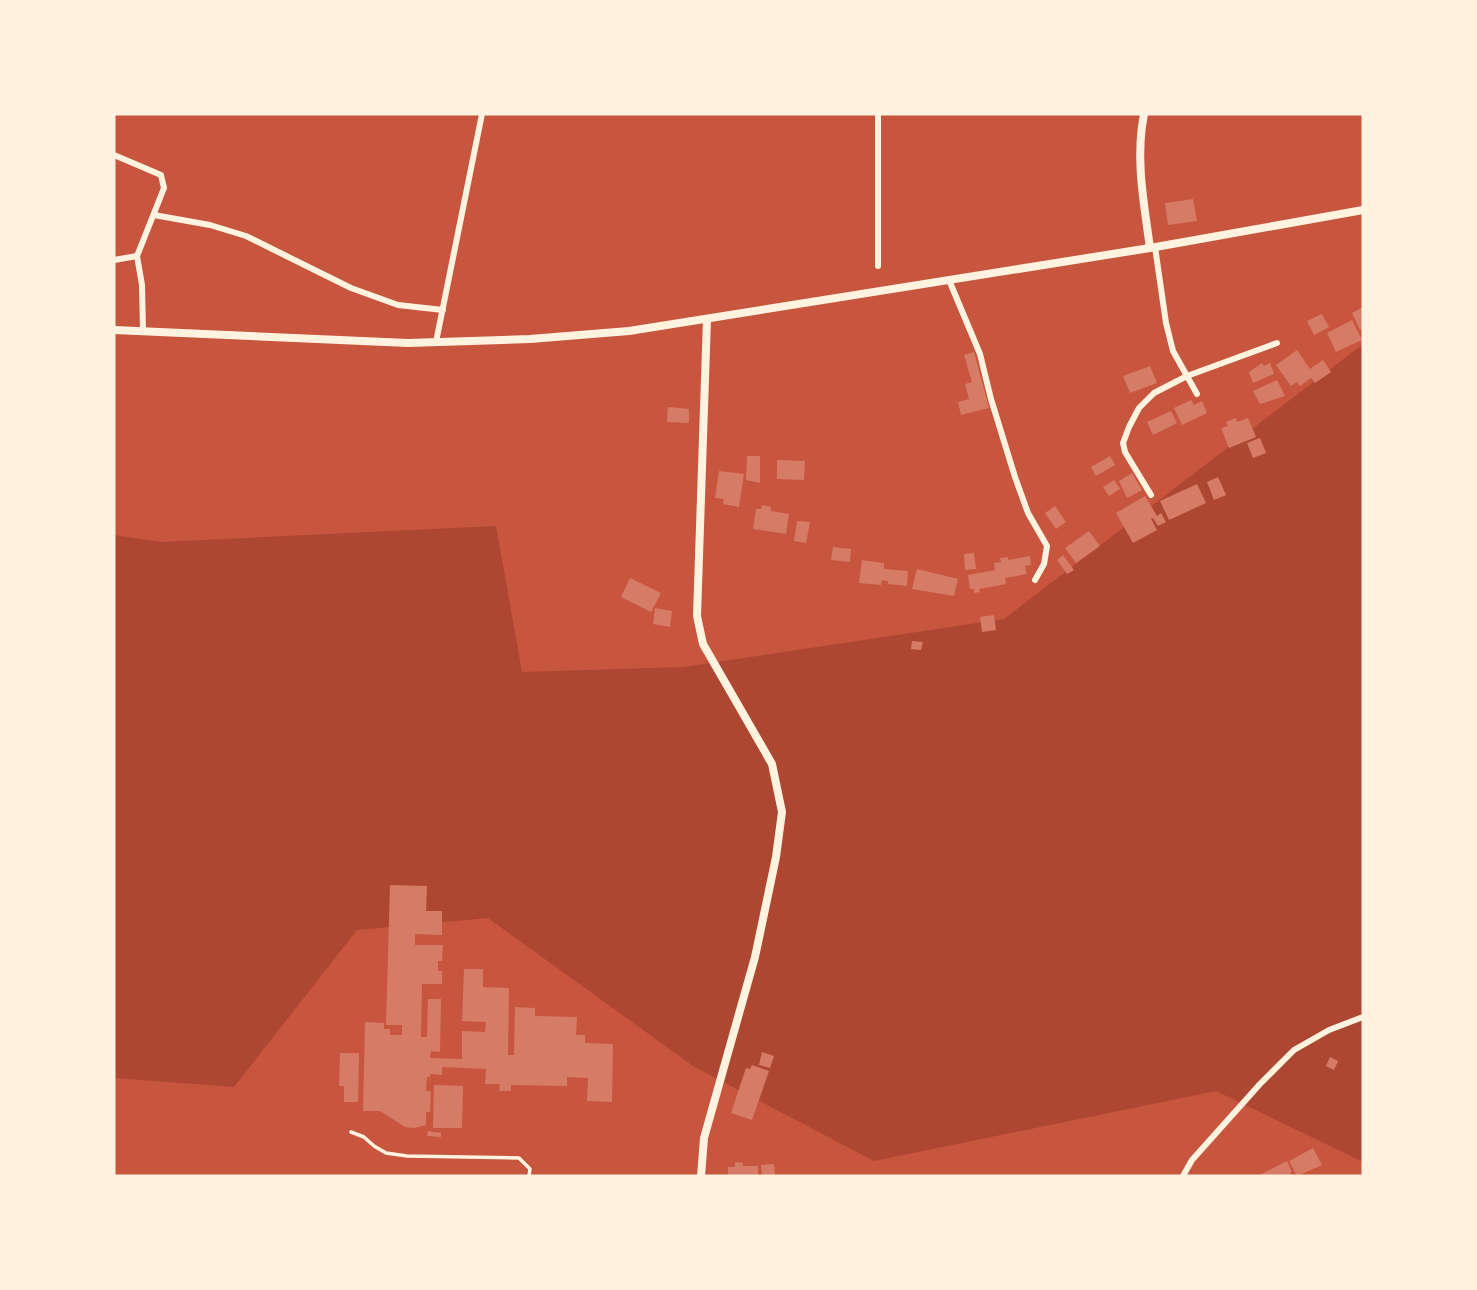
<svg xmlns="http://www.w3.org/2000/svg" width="1477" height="1290" font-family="Barlow,sans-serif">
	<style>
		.green { fill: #ae4732 }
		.building { fill: #d67c66 }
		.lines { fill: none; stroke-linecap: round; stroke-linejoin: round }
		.service { stroke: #fff3e0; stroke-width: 3.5 }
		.minor { stroke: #fff3e0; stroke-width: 6 }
		.tertiary { stroke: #fff3e0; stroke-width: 8 }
	</style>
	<rect width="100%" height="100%" fill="#c8553d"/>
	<polygon class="green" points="1363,344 1363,1162 1216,1091 874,1161 693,1066 488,918 357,930 234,1087 114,1078 114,535 161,542 496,526 522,672 683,667 1004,619"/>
	<g class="building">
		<polygon points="1193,199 1197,221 1168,225 1165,203"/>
		<polygon points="1363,307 1363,328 1360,330 1352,313"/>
		<polygon points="1322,314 1329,327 1314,335 1307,321"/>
		<polygon points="1352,320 1362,340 1336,352 1327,333"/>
		<polygon points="1297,350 1310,369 1323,360 1331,372 1315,383 1311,378 1300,386 1297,382 1291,386 1276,365"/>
		<polygon points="974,352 989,408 961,415 958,402 969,399 965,384 972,382 964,355"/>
		<polygon points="1262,363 1264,366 1270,363 1274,374 1253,383 1249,372"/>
		<polygon points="1150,366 1157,383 1130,393 1123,376"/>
		<polygon points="1277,380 1285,396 1260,404 1253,391"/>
		<polygon points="1191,400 1194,405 1202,401 1207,413 1182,425 1174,408"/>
		<polygon points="668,407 689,409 689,423 667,422"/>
		<polygon points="1171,411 1177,423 1153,435 1147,422"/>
		<polygon points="1236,418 1237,422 1248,418 1256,437 1229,448 1221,428 1228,426 1226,422"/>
		<polygon points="1260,438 1266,453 1253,458 1247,443"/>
		<polygon points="747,456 760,456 760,483 746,480"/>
		<polygon points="1110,456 1115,465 1096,476 1091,467"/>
		<polygon points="777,460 805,461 804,480 777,479"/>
		<polygon points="719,471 744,474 739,507 723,504 724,499 715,498"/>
		<polygon points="1132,473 1142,490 1127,498 1119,481"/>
		<polygon points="1218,477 1226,495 1214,500 1207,482"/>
		<polygon points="1114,480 1120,489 1109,496 1103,487"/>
		<polygon points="1197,484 1206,503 1169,520 1160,501"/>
		<polygon points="1145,496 1157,516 1161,513 1166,522 1158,526 1153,518 1151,519 1157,530 1133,543 1116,513"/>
		<polygon points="762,505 771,507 771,511 789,514 786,534 753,529 756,509 761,509"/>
		<polygon points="1055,506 1066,522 1056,529 1045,513"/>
		<polygon points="797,521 810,522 806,543 794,541"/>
		<polygon points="1089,531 1100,546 1076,563 1065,548"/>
		<polygon points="833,547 851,549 850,562 831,560"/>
		<polygon points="974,553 976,569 965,570 964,554"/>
		<polygon points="1063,555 1074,570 1067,574 1057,560"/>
		<polygon points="1030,556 1031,565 1025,566 1027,574 1005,578 1006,584 979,589 980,592 974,593 974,589 970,589 968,575 995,570 994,563 1001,562 1000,558 1008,557 1008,560"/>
		<polygon points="862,560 884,563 884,569 908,571 907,586 888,584 888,581 882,580 881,585 859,583"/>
		<polygon points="917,569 958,579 954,596 912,589"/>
		<polygon points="630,578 661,593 651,612 621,597"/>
		<polygon points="655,608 672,611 670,627 653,624"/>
		<polygon points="994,615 996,630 982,632 980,617"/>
		<polygon points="912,641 923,642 921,650 911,649"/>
		<polygon points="390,885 427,886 426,911 442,911 442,935 415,934 415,945 443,945 442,961 438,961 438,971 442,971 442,984 422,984 421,1037 427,1037 428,999 441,999 440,1052 431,1051 430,1058 462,1059 462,1031 485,1032 486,1022 462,1021 464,969 483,969 483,987 509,988 508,1055 514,1055 515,1007 535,1008 535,1016 577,1017 576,1035 585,1035 585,1043 613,1044 612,1102 587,1101 588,1078 567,1077 567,1086 511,1085 511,1091 499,1091 500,1084 485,1084 486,1069 442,1067 442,1075 430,1074 430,1077 427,1077 426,1091 431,1091 430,1112 426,1112 426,1125 414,1128 405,1127 380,1111 363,1111 365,1022 384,1023 384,1029 390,1029 390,1035 402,1035 402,1025 386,1025"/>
		<polygon points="762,1052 774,1056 770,1068 759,1065"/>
		<polygon points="340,1053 359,1053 358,1102 344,1102 344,1086 339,1086"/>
		<polygon points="1330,1057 1338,1061 1334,1070 1326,1066"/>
		<polygon points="752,1065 769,1071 752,1120 731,1113 746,1068 750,1069"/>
		<polygon points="434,1085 463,1086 462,1128 433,1128"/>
		<polygon points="428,1131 441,1133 441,1137 427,1136"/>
		<polygon points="1313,1148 1322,1165 1297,1176 1289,1161"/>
		<polygon points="1287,1161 1292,1172 1290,1173 1292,1176 1258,1176"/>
		<polygon points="735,1162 743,1163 743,1166 758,1166 758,1176 728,1176 728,1167 735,1167"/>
		<polygon points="774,1164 775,1176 762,1176 761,1165"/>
	</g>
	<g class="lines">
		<polyline class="service" points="351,1132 364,1137 374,1146 386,1153 407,1156 519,1158 530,1169 529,1176"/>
		<g class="minor">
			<polyline points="114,155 161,175 164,188 137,256 142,285 143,331"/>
			<polyline points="154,215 210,225 246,236 351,288 398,305 443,310"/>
			<polyline points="1155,247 1166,323 1173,351 1197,394"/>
			<polyline points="114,260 137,256"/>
			<polyline points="878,266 878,114"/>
			<polyline points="949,280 980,354 991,399 1015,477 1028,513 1047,546 1044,564 1035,580"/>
			<polyline points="436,342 482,114"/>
			<polyline points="1151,495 1125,452 1123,443 1129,427 1139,408 1154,393 1187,376 1277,343"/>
			<polyline points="1183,1176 1192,1160 1260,1084 1294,1050 1329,1030 1363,1017"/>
		</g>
		<g class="tertiary">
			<path d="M1144,114c-9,45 0,89 6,134"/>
			<polyline points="114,330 408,343 530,339 629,331 1150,248 1363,210"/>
			<polyline points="701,1176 704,1138 755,957 776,857 782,812 772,764 703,644 697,616 707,319"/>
		</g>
	</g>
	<rect width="1477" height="1290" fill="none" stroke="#fff3e0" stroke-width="231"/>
</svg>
